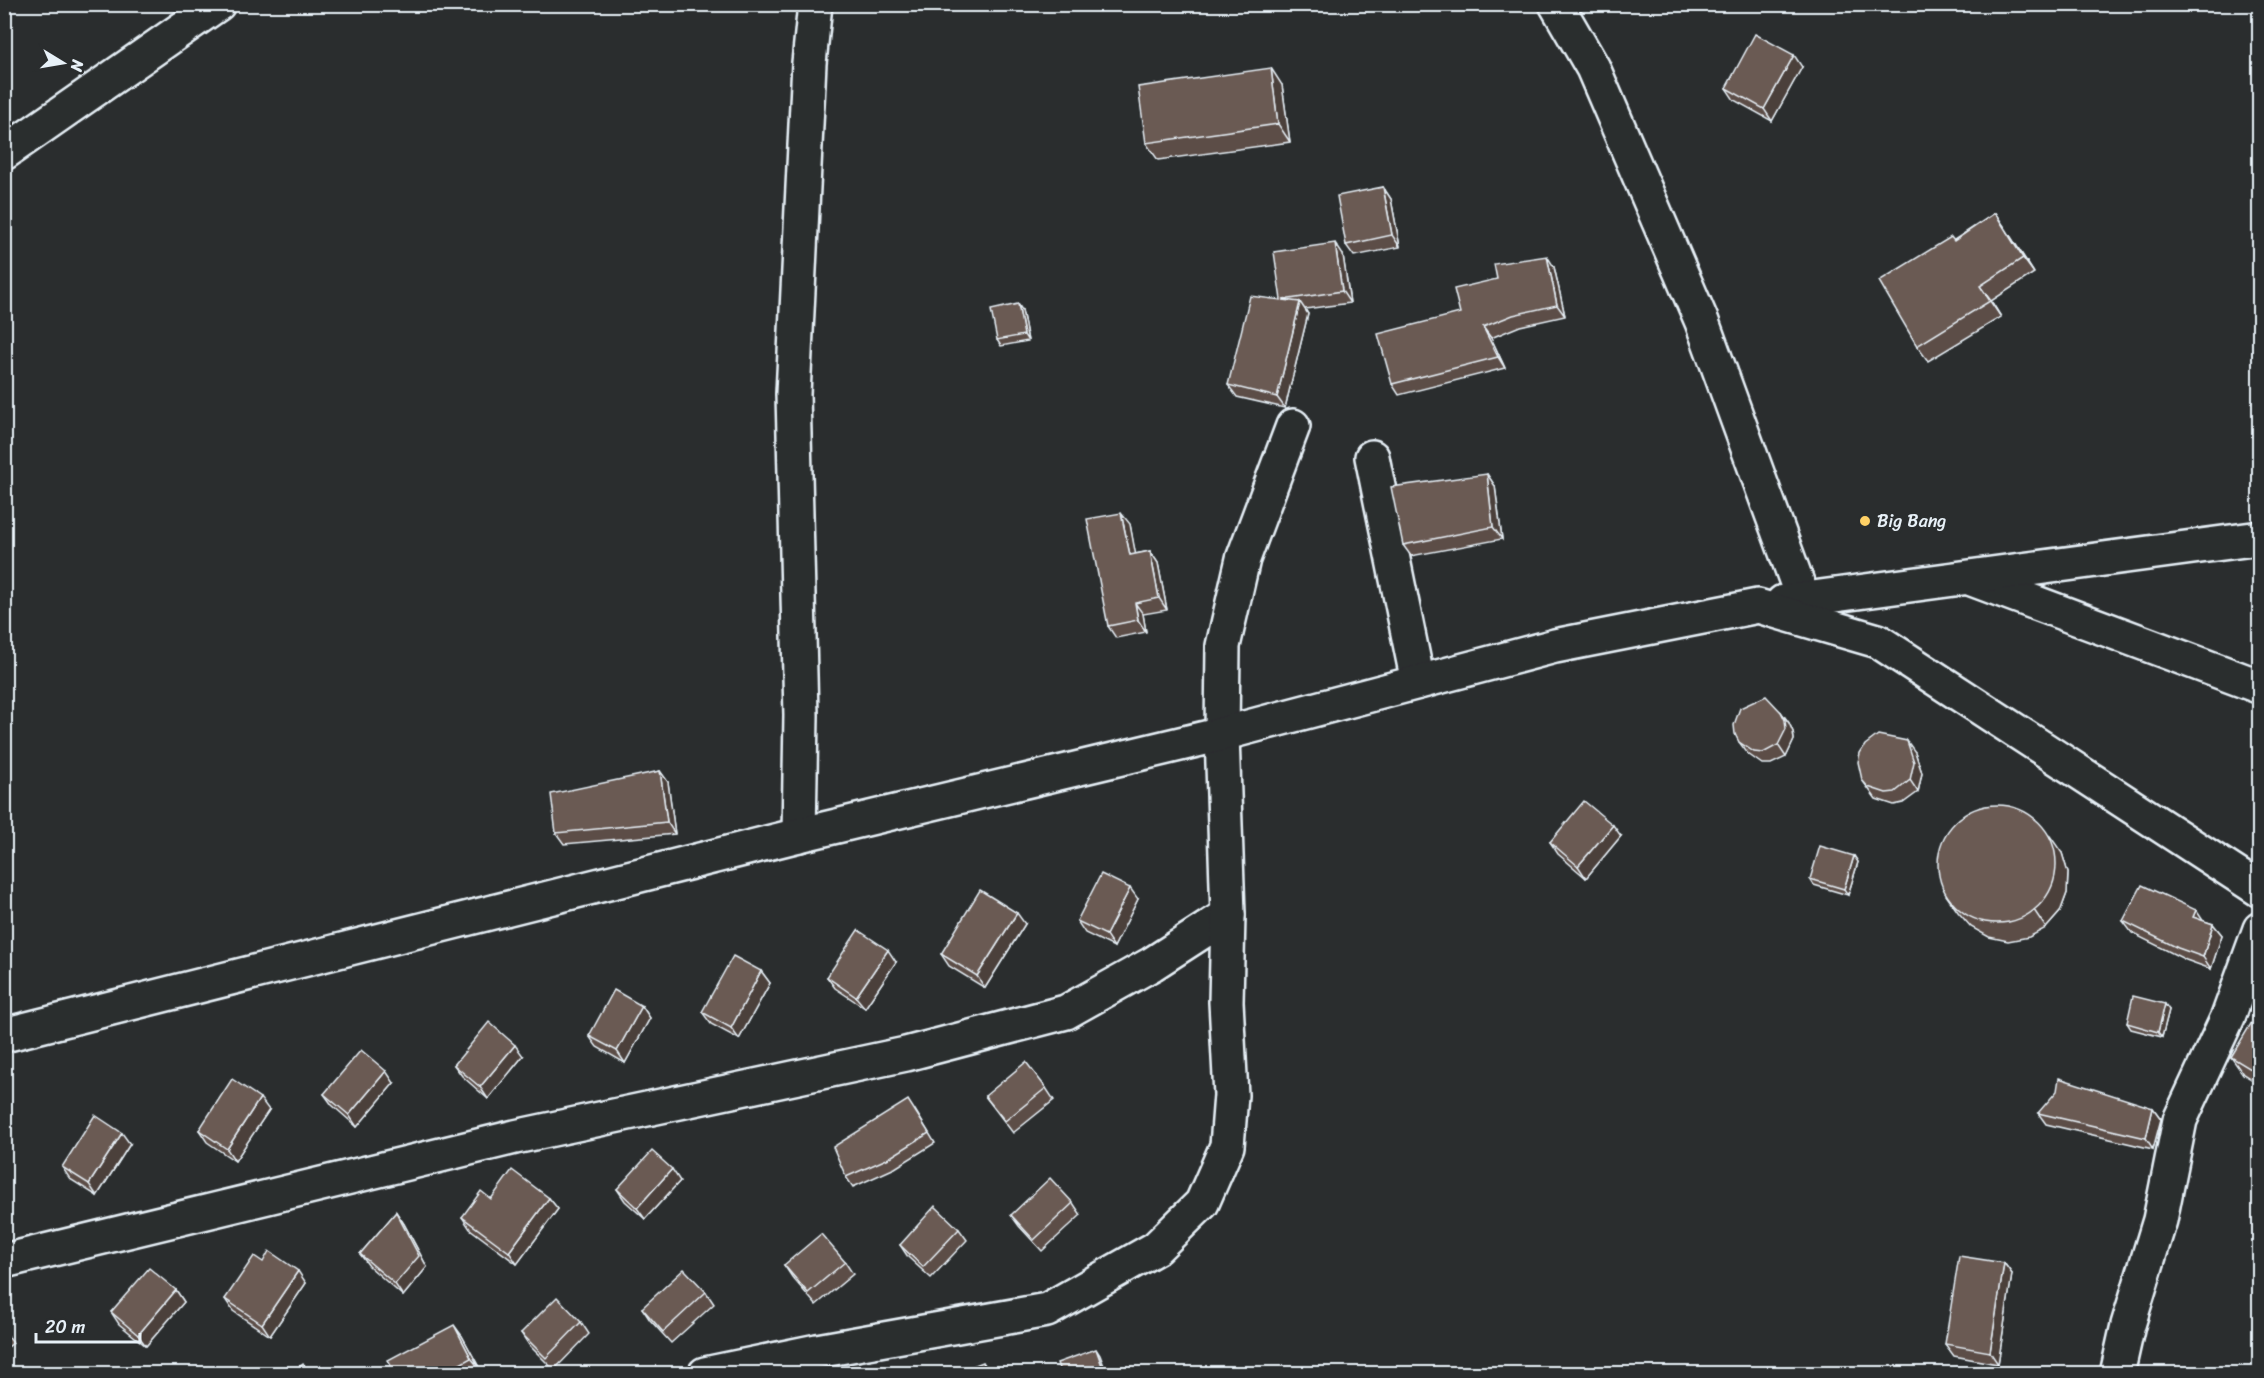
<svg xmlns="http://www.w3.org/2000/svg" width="2264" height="1378" font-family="Sriracha,sans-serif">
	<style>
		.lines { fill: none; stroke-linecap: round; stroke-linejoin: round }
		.minor-casing { stroke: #e8f1f8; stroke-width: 38 }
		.tertiary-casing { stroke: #e8f1f8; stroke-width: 38 }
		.minor { stroke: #2a2d2e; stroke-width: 33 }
		.tertiary { stroke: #2a2d2e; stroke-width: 33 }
		.wall { fill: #5c4d47; stroke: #e8f1f8; stroke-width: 1.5 }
		.shaded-wall { fill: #4b3f3a; stroke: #e8f1f8; stroke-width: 1.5 }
		.building { fill: #6b5a53; stroke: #e8f1f8; stroke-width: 1.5 }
		.poi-dot { fill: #ffd166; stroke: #2a2d2e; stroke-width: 2 }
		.labels { text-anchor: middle; stroke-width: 6; stroke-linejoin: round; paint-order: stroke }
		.poi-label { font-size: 18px; fill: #e8f1f8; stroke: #2a2d2e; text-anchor: start }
	</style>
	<rect width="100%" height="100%" fill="#2a2d2e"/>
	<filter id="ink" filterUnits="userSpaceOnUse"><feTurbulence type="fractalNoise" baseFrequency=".0167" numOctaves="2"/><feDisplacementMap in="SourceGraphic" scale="12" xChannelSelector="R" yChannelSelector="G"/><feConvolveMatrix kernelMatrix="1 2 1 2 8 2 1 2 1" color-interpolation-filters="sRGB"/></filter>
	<g filter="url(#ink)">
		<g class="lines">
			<defs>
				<g id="minor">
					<polyline points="1556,4 1593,68 1702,322 1803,599"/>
					<polyline points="4,153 218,4"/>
					<polyline points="1372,457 1418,682"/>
					<polyline points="1972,579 2258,686"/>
					<polyline points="1783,602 2260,538"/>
					<polyline points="799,835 801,715 793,394 809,63 815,4"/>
					<polyline points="4,1261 515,1137 906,1054 1066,1012 1152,964 1228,915"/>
					<polyline points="705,1374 817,1351 1047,1310 1156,1248 1202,1203 1227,1146 1231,1095 1226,1002 1228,915 1222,734 1223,646 1243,559 1293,426"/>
					<polyline points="2117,1374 2128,1325 2160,1220 2180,1120 2228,1017 2260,929"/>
				</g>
				<polyline id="tertiary" points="4,1035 799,835 1222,734 1555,646 1758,606 1878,641 2260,890"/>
			</defs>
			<use href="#minor" class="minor-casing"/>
			<use href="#tertiary" class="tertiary-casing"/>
			<use href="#minor" class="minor"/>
			<use href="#tertiary" class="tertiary"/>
		</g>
		<g class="wall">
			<polygon points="1912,4 1929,4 1925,11"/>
			<polygon points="1802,67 1772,121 1734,100 1726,88"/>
			<polygon points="1282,85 1290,142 1158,160 1146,143"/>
			<polygon points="1383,187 1391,199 1400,247 1354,256 1346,245"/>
			<polygon points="1995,213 2034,273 1991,301 2001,317 1928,361 1917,346 1954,240"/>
			<polygon points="1343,255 1350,303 1305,309 1308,314 1285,408 1237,397 1228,385 1281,300"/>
			<polygon points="1554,267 1565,316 1520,326 1491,338 1505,368 1399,395 1392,384 1460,313"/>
			<polygon points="1022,310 1028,341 1001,346 997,340"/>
			<polygon points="1487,474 1495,486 1502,539 1411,556 1403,545"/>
			<polygon points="1130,524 1135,554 1150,551 1158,563 1167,610 1143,614 1146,632 1116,638 1108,626"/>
			<polygon points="1781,712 1789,723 1793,732 1794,740 1786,757 1771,764 1762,764 1748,754 1739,742"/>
			<polygon points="1915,752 1922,773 1918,792 1903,803 1894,805 1876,799 1862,780"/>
			<polygon points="660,771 668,782 675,834 564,844 556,833"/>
			<polygon points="1621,836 1586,878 1558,854 1550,842"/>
			<polygon points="2062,853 2068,873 2067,893 2060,912 2046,928 2029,937 2008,941 1989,937 1971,927 1958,912 1946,895"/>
			<polygon points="1854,856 1858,862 1848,895 1814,885 1810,879"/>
			<polygon points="1138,899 1114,947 1085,933 1077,921"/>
			<polygon points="2123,921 2204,921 2213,924 2222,935 2211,969 2186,960 2132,933"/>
			<polygon points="1025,924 985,988 949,966 941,954"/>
			<polygon points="896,962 865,1008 835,988 827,977"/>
			<polygon points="761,971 770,983 739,1039 711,1024 702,1012"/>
			<polygon points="642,1006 650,1018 625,1063 597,1047 589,1036"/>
			<polygon points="2169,1010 2162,1037 2131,1029 2127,1023"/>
			<polygon points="2259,1018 2259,1084 2243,1074 2231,1057"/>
			<polygon points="523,1056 488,1099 462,1076 454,1065"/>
			<polygon points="394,1083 357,1127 332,1105 324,1094"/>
			<polygon points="1046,1088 1054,1100 1013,1133 985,1096"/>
			<polygon points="2153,1108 2161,1119 2153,1149 2046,1124 2038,1113"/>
			<polygon points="269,1110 235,1161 207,1142 199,1130"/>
			<polygon points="915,1110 935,1143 895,1168 853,1187 846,1177"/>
			<polygon points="130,1144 97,1196 70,1179 62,1167"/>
			<polygon points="680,1181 645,1219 625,1201 617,1189"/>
			<polygon points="549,1198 558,1209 517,1264 470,1229 462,1217 491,1199"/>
			<polygon points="1073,1203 1081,1215 1042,1251 1019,1226 1011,1215"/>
			<polygon points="396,1212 404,1224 427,1267 403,1296 369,1266 360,1254"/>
			<polygon points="959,1229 967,1240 931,1278 908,1257 900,1245"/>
			<polygon points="263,1262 306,1283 270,1336 233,1311 225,1299"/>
			<polygon points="845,1262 853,1274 816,1305 792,1277 784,1265"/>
			<polygon points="2004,1263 2012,1274 1998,1364 1954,1356 1945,1344"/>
			<polygon points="176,1290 184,1302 146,1346 119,1324 111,1312"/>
			<polygon points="706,1292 714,1304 671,1343 650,1320 642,1308"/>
			<polygon points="581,1322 589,1334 554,1370 529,1345 521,1333"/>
			<polygon points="4,1331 13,1343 4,1350"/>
			<polygon points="462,1336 480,1369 472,1374 395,1374"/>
		</g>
		<g class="shaded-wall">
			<polygon points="1921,4 1929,4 1925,11 1921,5"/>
			<polygon points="1794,55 1802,67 1772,121 1764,109"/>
			<polygon points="1271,68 1282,85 1290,142 1278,124"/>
			<polygon points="1383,187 1391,199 1400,247 1392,235"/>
			<polygon points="1995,213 2006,229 2034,273 2023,258"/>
			<polygon points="1335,243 1343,255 1350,303 1342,291"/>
			<polygon points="1547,256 1554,267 1565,316 1557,305"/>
			<polygon points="1980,286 1991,301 2001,317 1990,301"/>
			<polygon points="1300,302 1308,314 1285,408 1277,397"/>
			<polygon points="1018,304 1022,310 1028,341 1024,335"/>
			<polygon points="1483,327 1491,338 1505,368 1498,357"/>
			<polygon points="1487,474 1495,486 1502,539 1493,527"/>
			<polygon points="1121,513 1130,524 1138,567 1130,555"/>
			<polygon points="1150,551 1158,563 1167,610 1159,598"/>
			<polygon points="1135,603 1143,614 1146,632 1138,620"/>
			<polygon points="1781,712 1789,723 1793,732 1794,740 1786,757 1778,745"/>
			<polygon points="1907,741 1915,752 1922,773 1918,792 1910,780"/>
			<polygon points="660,771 668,782 675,834 667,822"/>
			<polygon points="1613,825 1621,836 1586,878 1578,866"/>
			<polygon points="2050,836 2062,853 2068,873 2067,893 2060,912 2046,928 2034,910"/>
			<polygon points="1854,856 1858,862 1848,895 1844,889"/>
			<polygon points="1130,888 1138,899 1114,947 1106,935"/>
			<polygon points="2196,910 2204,922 2193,917"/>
			<polygon points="1017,913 1025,924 985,988 977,976"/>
			<polygon points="2213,924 2222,935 2211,969 2203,957"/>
			<polygon points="888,950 896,962 865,1008 856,997"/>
			<polygon points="761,971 770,983 739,1039 731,1028"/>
			<polygon points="2165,1004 2169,1010 2162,1037 2158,1032"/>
			<polygon points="642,1006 650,1018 625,1063 617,1051"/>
			<polygon points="515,1045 523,1056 488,1099 480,1087"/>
			<polygon points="386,1071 394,1083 357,1127 349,1115"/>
			<polygon points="260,1098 269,1110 235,1161 227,1149"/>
			<polygon points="2153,1108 2161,1119 2153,1149 2146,1138"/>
			<polygon points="122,1133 130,1144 97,1196 89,1184"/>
			<polygon points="672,1169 680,1181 645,1219 637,1208"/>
			<polygon points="549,1198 558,1209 517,1264 509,1252"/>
			<polygon points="396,1212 404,1224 427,1267 403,1296 395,1284"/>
			<polygon points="2004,1263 2012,1274 1998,1364 1990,1352"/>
			<polygon points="298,1271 306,1283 270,1336 262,1324"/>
			<polygon points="176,1290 184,1302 146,1346 138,1335"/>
			<polygon points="454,1325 462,1336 480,1369 471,1358"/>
			<polygon points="1096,1349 1100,1355 1107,1374 1105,1374"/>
			<polygon points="983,1362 991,1374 987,1374"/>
		</g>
		<g class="building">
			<polygon points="1755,34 1794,55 1764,109 1726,88"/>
			<polygon points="1271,68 1278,124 1146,143 1138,87"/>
			<polygon points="1383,187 1392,235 1346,245 1337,196"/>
			<polygon points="1995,213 2023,258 1980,286 1990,301 1917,346 1879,281 1951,237 1954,241"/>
			<polygon points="1335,243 1342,291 1283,300 1300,302 1277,397 1228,385 1250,296 1281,300 1274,252"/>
			<polygon points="1547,256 1557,305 1513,315 1483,327 1498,357 1392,384 1378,334 1460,313 1454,289 1497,279 1494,264"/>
			<polygon points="1018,304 1024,335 997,340 991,310"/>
			<polygon points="1487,474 1493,527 1403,545 1391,487"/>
			<polygon points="1121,513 1130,555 1150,551 1159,598 1135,603 1138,620 1108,626 1087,519"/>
			<polygon points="1766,696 1781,712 1785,720 1786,729 1778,745 1763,753 1754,752 1739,742 1735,734 1734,725 1740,708"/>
			<polygon points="1878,735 1907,741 1914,762 1910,780 1895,792 1886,793 1868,787 1862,780 1858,762 1860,753 1865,745"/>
			<polygon points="660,771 667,822 556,833 551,794"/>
			<polygon points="1584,801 1613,825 1578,866 1550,842"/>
			<circle cx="1997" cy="864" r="59"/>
			<polygon points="1820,846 1854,856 1844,889 1810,879"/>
			<polygon points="1101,874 1130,888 1106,935 1077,921"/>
			<polygon points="2142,885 2196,910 2193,917 2213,924 2203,957 2178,948 2123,921"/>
			<polygon points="980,890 1017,913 977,976 941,954"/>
			<polygon points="858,930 888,950 856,997 827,977"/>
			<polygon points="733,956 761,971 731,1028 702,1012"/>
			<polygon points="614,990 642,1006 617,1051 589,1036"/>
			<polygon points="2133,996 2165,1004 2158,1032 2127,1023"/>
			<polygon points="2255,1017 2259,1018 2259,1074 2231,1057"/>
			<polygon points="489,1022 515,1045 480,1087 454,1065"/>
			<polygon points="361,1050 386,1071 349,1115 324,1094"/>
			<polygon points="1026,1062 1046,1088 1005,1121 985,1096"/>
			<polygon points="2059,1078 2153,1108 2146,1138 2038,1113 2057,1091"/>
			<polygon points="232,1079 260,1098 227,1149 199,1130"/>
			<polygon points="908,1100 929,1133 889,1158 846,1177 833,1147"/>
			<polygon points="95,1115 122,1133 89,1184 62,1167"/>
			<polygon points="652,1151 672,1169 637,1208 617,1189"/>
			<polygon points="512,1170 549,1198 509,1252 462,1217 481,1191 491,1199"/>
			<polygon points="1050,1178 1073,1203 1034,1240 1011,1215"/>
			<polygon points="935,1206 959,1229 923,1267 900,1245"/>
			<polygon points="396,1212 419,1256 395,1284 360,1254"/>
			<polygon points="821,1234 845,1262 808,1293 784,1265"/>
			<polygon points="269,1251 298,1271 262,1324 225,1299 254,1256 263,1262"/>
			<polygon points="1959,1256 2004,1263 1990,1352 1945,1344"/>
			<polygon points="149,1268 176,1290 138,1335 111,1312"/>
			<polygon points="684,1269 706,1292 663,1332 642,1308"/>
			<polygon points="557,1297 581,1322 546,1358 521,1333"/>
			<polygon points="454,1325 471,1358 442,1374 395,1374 388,1360"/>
			<polygon points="1096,1349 1105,1374 1061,1374 1057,1363"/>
			<polygon points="983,1362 987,1374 952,1374"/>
			<polygon points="303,1364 309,1374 290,1374"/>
		</g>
	</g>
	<circle class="poi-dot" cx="1865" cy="521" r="6"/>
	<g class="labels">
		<g class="poi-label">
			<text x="1877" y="527">Big Bang</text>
		</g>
	</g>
	<rect width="2264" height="1378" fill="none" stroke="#2a2d2e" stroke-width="24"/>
	<rect x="12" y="12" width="2240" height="1354" fill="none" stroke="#e8f1f8" stroke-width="2" filter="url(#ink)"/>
	<g transform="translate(63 63) rotate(101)" stroke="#2a2d2e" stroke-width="4.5" paint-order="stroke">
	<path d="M0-4.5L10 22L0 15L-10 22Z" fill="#e8f1f8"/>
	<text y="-9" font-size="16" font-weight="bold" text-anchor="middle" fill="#e8f1f8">N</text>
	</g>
	<path d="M36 1333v9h104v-9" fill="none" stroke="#e8f1f8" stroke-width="3"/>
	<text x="45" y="1333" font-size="18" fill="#e8f1f8" stroke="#2a2d2e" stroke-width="4.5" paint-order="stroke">20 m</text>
</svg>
